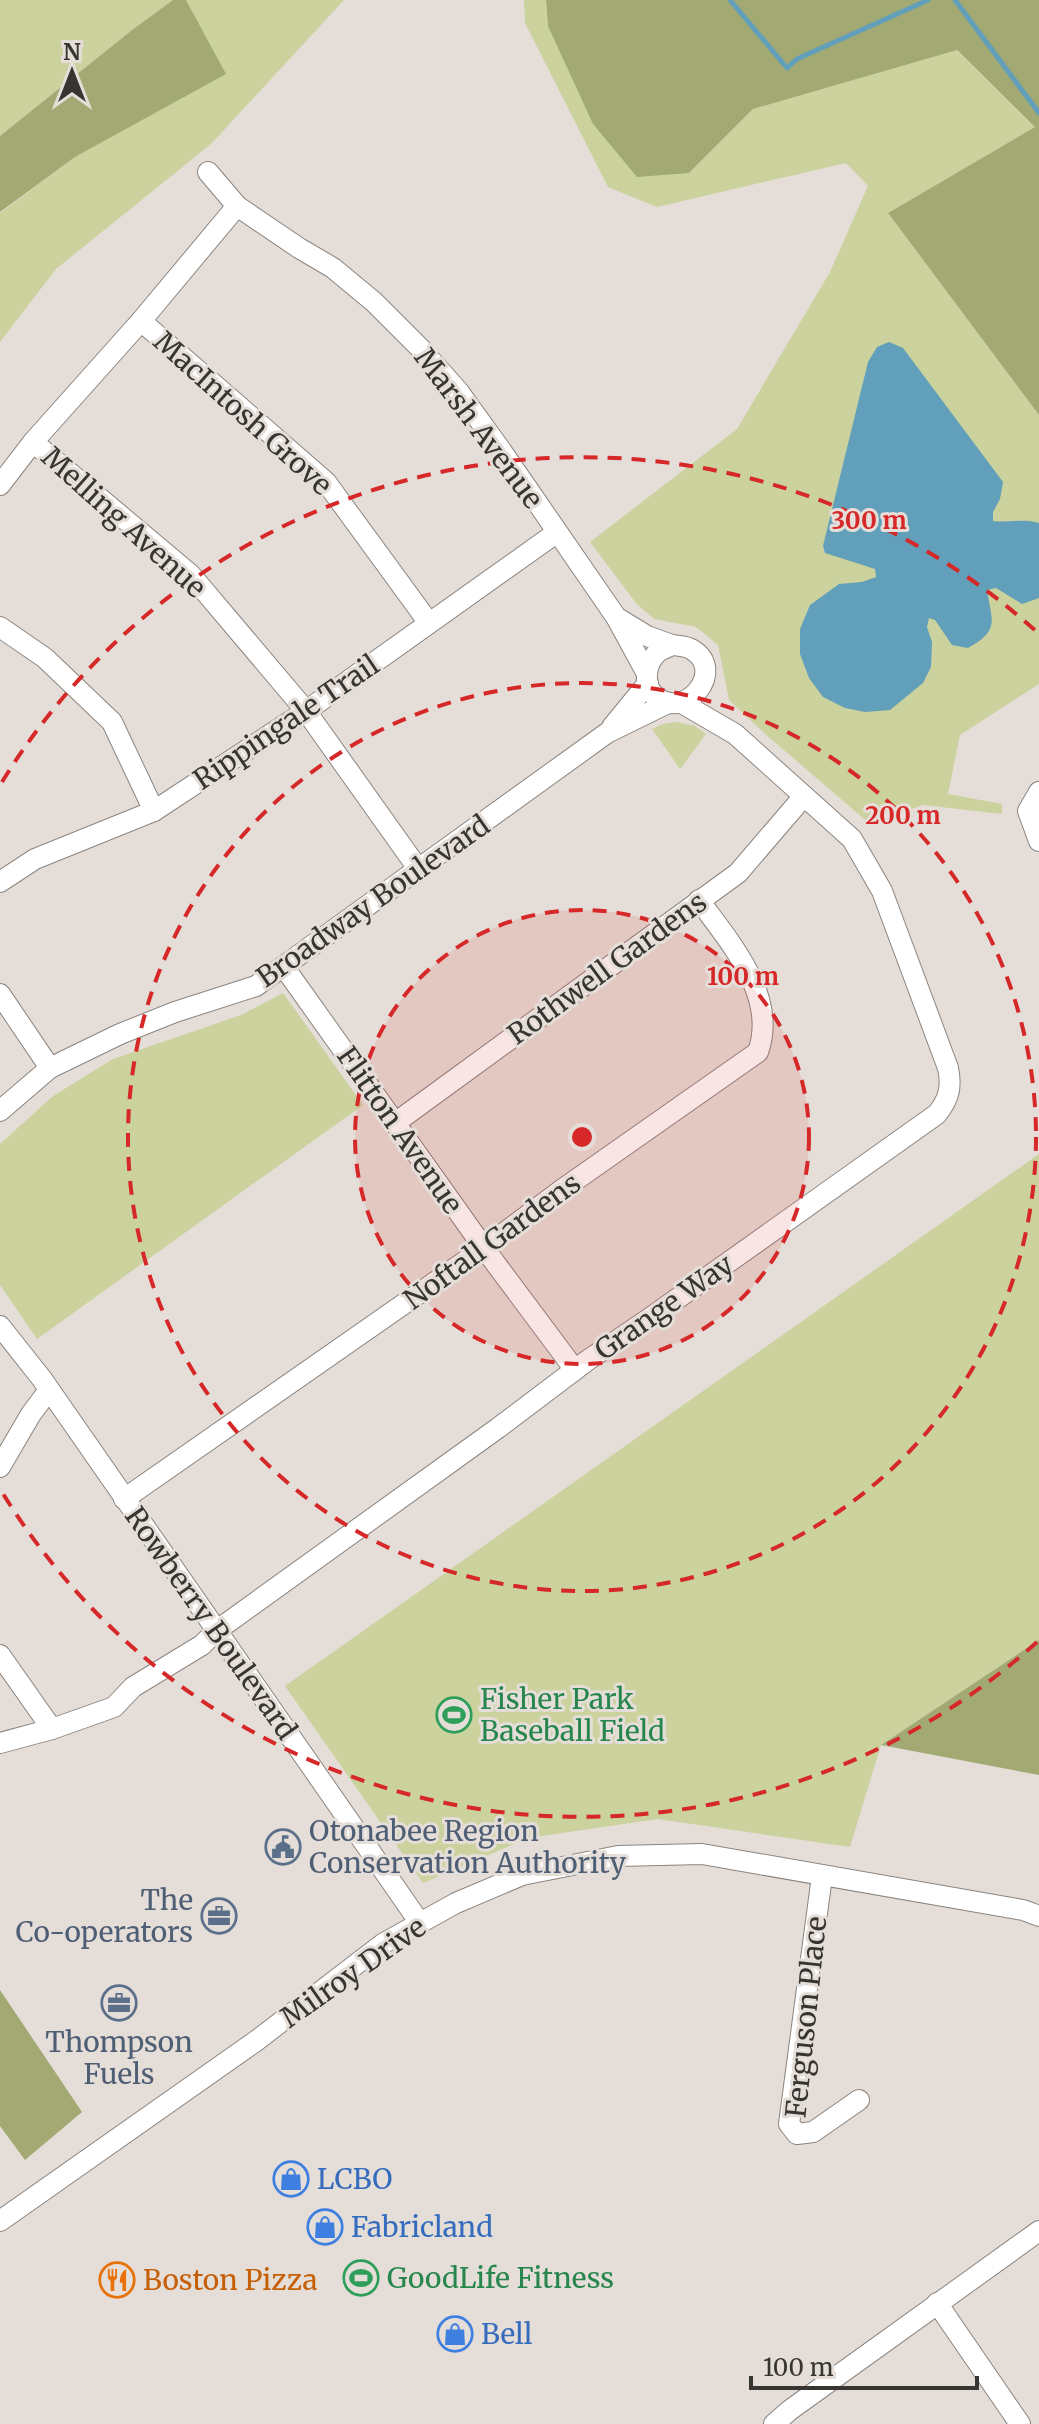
<svg xmlns="http://www.w3.org/2000/svg" width="1039" height="2424" font-family="Merriweather,serif">
	<style>
		.green { fill: #cbd29d }
		.forest { fill: #a2a973 }
		.water { fill: #629fba }
		.lines { fill: none; stroke-linecap: round; stroke-linejoin: round }
		.stream { stroke: #629fba; stroke-width: 5 }
		.minor-casing { stroke: #8b847f; stroke-width: 22 }
		.minor { stroke: #fff; stroke-width: 20 }
		.ring { fill: none; stroke: #d62828; stroke-width: 4; stroke-dasharray: 14 10 }
		.labels { text-anchor: middle; stroke-width: 6; stroke-linejoin: round; paint-order: stroke }
		.street-label { font-size: 28px; fill: #373532; stroke: #e5ded8 }
		.leisure-label { font-size: 28px; fill: #27864d; stroke: #e5ded8; text-anchor: start }
		.service-label { font-size: 28px; fill: #4e5e75; stroke: #e5ded8; text-anchor: start }
		.shop-label { font-size: 28px; fill: #366cbe; stroke: #e5ded8; text-anchor: start }
		.food-label { font-size: 28px; fill: #c56008; stroke: #e5ded8; text-anchor: start }
		.centre { fill: #d62828; stroke: #e5ded8; stroke-width: 4 }
		.ring-label { font-size: 24px; text-anchor: middle; font-weight: bold; fill: #d62828; stroke: #e5ded8; stroke-width: 6; stroke-linejoin: round; paint-order: stroke }
	</style>
	<rect width="100%" height="100%" fill="#e5ded8"/>
	<g class="green">
		<polygon points="0,0 173,0 132,30 0,136"/>
		<polygon points="186,0 344,0 211,144 56,269 0,342 0,213 75,157 225,74"/>
		<polygon points="524,0 546,0 548,26 689,173 753,109 956,50 1035,127 888,213 1039,415 1039,684 960,735 948,794 1002,804 1002,814 923,805 870,824 764,733 729,700 718,645 696,627 654,619 636,603 590,542 737,429 830,272 868,186 846,163 657,207 608,187 525,23"/>
		<polygon points="676,722 695,726 706,734 680,769 652,729 663,724"/>
		<polygon points="283,993 363,1105 37,1339 0,1285 0,1144 53,1096 113,1059 241,1015"/>
		<polygon points="1039,1154 1039,1640 881,1745 850,1847 658,1819 528,1838 423,1883 285,1686"/>
	</g>
	<g class="forest">
		<polygon points="173,0 186,0 226,74 75,157 0,212 0,136 132,30"/>
		<polygon points="546,0 1039,0 1039,415 888,213 1035,127 957,50 753,109 689,173 637,177 593,124 548,26"/>
		<polygon points="1039,1640 1039,1775 881,1745"/>
		<polygon points="0,1990 82,2112 25,2160 0,2126"/>
	</g>
	<path class="water" d="M889,342l14,6 100,134 -3,17 -7,13v9c16,2 31,-3 46,2v75l-17,6 -26,-16 -9,2c5,32 13,40 -19,58l-16,-3 -17,-25 -6,-2 -2,9 5,15 -1,25 -8,16 -33,27 -25,2 -20,-4 -22,-11 -14,-19 -9,-24v-25l10,-24 29,-21 23,-2 14,-5 -1,-8 -50,-16 -2,-7 45,-184 9,-15z"/>
	<g class="lines">
		<g class="stream">
			<polyline points="730,0 787,68 797,59 928,0"/>
			<polyline points="955,0 1039,113"/>
		</g>
		<defs>
			<g id="minor">
				<polyline points="208,172 237,206 299,248 333,268 374,302 420,348 459,392 503,453 616,617 646,672"/>
				<polyline points="141,321 326,482 429,623"/>
				<polyline points="33,442 191,575 306,711 419,870"/>
				<polyline points="0,485 33,442 141,321 237,206"/>
				<polyline points="619,619 647,636 672,645"/>
				<polyline points="0,627 45,658 112,722 154,811"/>
				<path d="M672,645c6,1 14,1 19,4 38,21 -8,76 -38,45 -10,-10 -7,-30 3,-40 3,-4 11,-6 16,-9z"/>
				<polyline points="612,727 648,683"/>
				<polyline points="1039,792 1028,811 1039,841"/>
				<polyline points="0,882 35,859 154,811 306,711 556,533"/>
				<polyline points="284,967 484,1248 575,1370"/>
				<polyline points="0,994 50,1068"/>
				<polyline points="0,1111 50,1068 120,1034 175,1012 256,986 607,733 668,703"/>
				<polyline points="395,1123 738,873 804,796"/>
				<polyline points="0,1326 42,1379 420,1923"/>
				<polyline points="0,1467 31,1414 49,1390"/>
				<path d="M124,1499l360,-251 76,-57 198,-139c20,-56 -28,-109 -59,-152"/>
				<polyline points="0,1655 52,1729"/>
				<path d="M0,1743l52,-14 62,-22 19,-20 69,-42 14,-14 282,-203 90,-68 62,-42 287,-204c12,-15 15,-27 11,-46l-66,-177 -30,-52 -117,-105 -55,-32"/>
				<polyline points="822,1876 789,2124 797,2134 813,2132 859,2100"/>
				<polyline points="0,2221 256,2041 384,1943 456,1903 522,1875 618,1856 702,1854 1023,1910 1039,1916"/>
				<polyline points="937,2303 1020,2424"/>
				<polyline points="774,2424 790,2410 1039,2231"/>
			</g>
		</defs>
		<use href="#minor" class="minor-casing"/>
		<use href="#minor" class="minor"/>
	</g>
	<circle cx="582" cy="1137" r="227" fill="#d62828" fill-opacity=".12"/>
	<g class="ring">
		<circle cx="582" cy="1137" r="227"/>
		<circle cx="582" cy="1137" r="454"/>
		<path d="M1037 1642A680 680 0 0 1 2 1492M2 782A680 680 0 0 1 1037 632"/>
	</g>
	<defs>
		<symbol id="stadium-ring" viewBox="-11 -11 22 22"><circle r="9.5" fill="#e5ded8" stroke="#2e9e5b" stroke-width="1.5"/><path d="M0-5a6.5 5 0 1 0 0 10a6.5 5 0 1 0 0-10ZM-3.5-1.8h7v3.6h-7Z" fill="#2e9e5b"/></symbol>
		<symbol id="civic-ring" viewBox="-11 -11 22 22"><circle r="9.5" fill="#e5ded8" stroke="#5c6f8a" stroke-width="1.5"/><path d="M-.6-6.5H3V-4.5H.6V-3L4-1V1h2V6H-6V1h2V-1L-.6-3ZM-1.2 2.5V6h2.4V2.5Z" fill="#5c6f8a"/></symbol>
		<symbol id="office-ring" viewBox="-11 -11 22 22"><circle r="9.5" fill="#e5ded8" stroke="#5c6f8a" stroke-width="1.5"/><path d="M-6-3h4V-5.5h4V-3h4V5H-6ZM-1-4.5V-3h2v-1.5ZM-6 0V1H6V0Z" fill="#5c6f8a"/></symbol>
		<symbol id="shop-ring" viewBox="-11 -11 22 22"><circle r="9.5" fill="#e5ded8" stroke="#3f7fe0" stroke-width="1.5"/><path d="M-5-2.5h2.3a2.7 3.5 0 0 1 5.4 0H5L5.5 6h-11ZM-1.5-2.5h3a1.5 2.3 0 0 0-3 0Z" fill="#3f7fe0"/></symbol>
		<symbol id="restaurant-ring" viewBox="-11 -11 22 22"><circle r="9.5" fill="#e5ded8" stroke="#e8710a" stroke-width="1.5"/><path d="M-5-6h1v4h1v-4h1v4h1v-4h1v5L-1.5 .5V6h-2V.5L-5-1ZM5-6V6H3V1.5H1.5Q1.5-4 5-6Z" fill="#e8710a"/></symbol>
	</defs>
	<g fill-rule="evenodd">
		<use href="#stadium-ring" x="434" y="1695" width="40" height="40"/>
		<use href="#civic-ring" x="263" y="1827" width="40" height="40"/>
		<use href="#office-ring" x="199" y="1896" width="40" height="40"/>
		<use href="#office-ring" x="99" y="1983" width="40" height="40"/>
		<use href="#shop-ring" x="271" y="2159" width="40" height="40"/>
		<use href="#shop-ring" x="305" y="2207" width="40" height="40"/>
		<use href="#stadium-ring" x="341" y="2258" width="40" height="40"/>
		<use href="#restaurant-ring" x="97" y="2260" width="40" height="40"/>
		<use href="#shop-ring" x="435" y="2314" width="40" height="40"/>
	</g>
	<g class="labels">
		<g class="street-label">
			<text transform="translate(243 413) rotate(42)" y="10">MacIntosh Grove</text>
			<text transform="translate(479 428) rotate(53)" y="10">Marsh Avenue</text>
			<text transform="translate(124 522) rotate(42)" y="10">Melling Avenue</text>
			<text transform="translate(286 722) rotate(-34)" y="10">Rippingale Trail</text>
			<text transform="translate(373 901) rotate(-35)" y="10">Broadway Boulevard</text>
			<text transform="translate(607 968) rotate(-36)" y="10">Rothwell Gardens</text>
			<text transform="translate(400 1130) rotate(55)" y="10">Flitton Avenue</text>
			<text transform="translate(492 1241) rotate(-36)" y="10">Noftall Gardens</text>
			<text transform="translate(664 1307) rotate(-35)" y="10">Grange Way</text>
			<text transform="translate(211 1623) rotate(55)" y="10">Rowberry Boulevard</text>
			<text transform="translate(353 1972) rotate(-35)" y="10">Milroy Drive</text>
			<text transform="translate(806 2017) rotate(-84)" y="10">Ferguson Place</text>
		</g>
		<g class="leisure-label">
			<text x="480" y="1709">Fisher Park<tspan x="480" dy="32">Baseball Field</tspan></text>
			<text x="387" y="2288">GoodLife Fitness</text>
		</g>
		<g class="service-label">
			<text x="309" y="1841">Otonabee Region<tspan x="309" dy="32">Conservation Authority</tspan></text>
			<text x="193" y="1910" text-anchor="end">The<tspan x="193" dy="32">Co-operators</tspan></text>
			<text x="119" y="2052" text-anchor="middle">Thompson<tspan x="119" dy="32">Fuels</tspan></text>
		</g>
		<g class="shop-label">
			<text x="317" y="2189">LCBO</text>
			<text x="351" y="2237">Fabricland</text>
			<text x="481" y="2344">Bell</text>
		</g>
		<g class="food-label">
			<text x="143" y="2290">Boston Pizza</text>
		</g>
	</g>
	<circle cx="582" cy="1137" r="12" class="centre"/>
	<g class="ring-label">
		<text x="869" y="529">300 m</text>
		<text x="903" y="824">200 m</text>
		<text x="743" y="985">100 m</text>
	</g>
	<g transform="translate(72 72)" stroke="#e5ded8" stroke-width="6" paint-order="stroke">
	<path d="M0-6L14 30L0 20L-14 30Z" fill="#373532"/>
	<text y="-12" font-size="22" font-weight="bold" text-anchor="middle" fill="#373532">N</text>
	</g>
	<path d="M751 2376v12h226v-12" fill="none" stroke="#373532" stroke-width="4"/>
	<text x="763" y="2376" font-size="24" fill="#373532" stroke="#e5ded8" stroke-width="6" paint-order="stroke">100 m</text>
</svg>
